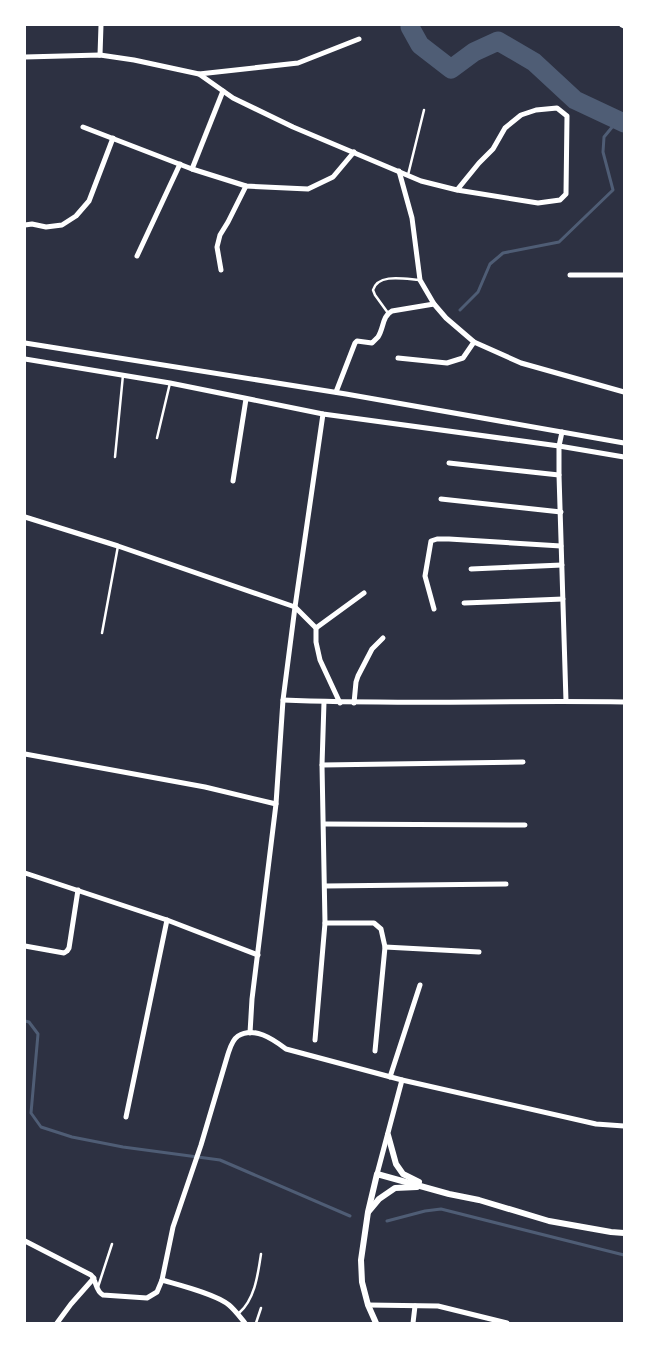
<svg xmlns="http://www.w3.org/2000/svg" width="649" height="1348" font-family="Barlow,sans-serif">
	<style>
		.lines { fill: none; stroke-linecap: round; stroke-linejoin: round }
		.stream { stroke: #4f5d75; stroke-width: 3 }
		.river { stroke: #4f5d75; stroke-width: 19 }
		.service { stroke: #fff; stroke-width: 2.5 }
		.minor { stroke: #fff; stroke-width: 5 }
		.tertiary { stroke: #fff; stroke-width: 6 }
	</style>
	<rect width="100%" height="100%" fill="#2d3142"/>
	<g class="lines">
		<g class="stream">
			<polyline points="460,310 478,292 490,264 503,253 559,242 613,190 603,152 604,137 618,120"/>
			<polyline points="25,1021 29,1022 38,1034 31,1113 41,1127 72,1137 123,1147 220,1160 350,1216"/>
			<polyline points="387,1221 425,1211 441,1209 624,1255"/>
		</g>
		<polyline class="river" points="410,25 410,27 420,45 451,69 474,52 498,41 534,62 575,100 624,123"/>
		<g class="service">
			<polyline points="408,175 424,110"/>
			<path d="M388,313l-13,-18 -2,-5c5,-17 32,-11 46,-10"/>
			<polyline points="157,438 170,383"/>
			<polyline points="115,457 123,375"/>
			<polyline points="102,633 118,546"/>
			<polyline points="98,1287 112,1244"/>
			<path d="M239,1313c16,-14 19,-39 22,-59"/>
			<polyline points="256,1323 261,1308"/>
		</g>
		<g class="minor">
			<polyline points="622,25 624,26"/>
			<polyline points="100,55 101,25"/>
			<polyline points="25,57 100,55 134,60 199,74 233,98 293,127 421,181 457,190 538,203 560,200 566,194 567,116 557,108 536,110 521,115 505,128 493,149 479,163 457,190"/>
			<polyline points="199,74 298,63 359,39"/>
			<polyline points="83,127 192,169 246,186 308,189 333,177 354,152"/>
			<polyline points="192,169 223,91"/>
			<polyline points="399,171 412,218 420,280 434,304 446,318 474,342 521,363 624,392"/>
			<polyline points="25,225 32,224 46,227 62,225 76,216 89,201 113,138"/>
			<polyline points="137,256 180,164"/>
			<polyline points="221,270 217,247 220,235 228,222 246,186"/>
			<polyline points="570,275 624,275"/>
			<polyline points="25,343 346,394 624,443"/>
			<polyline points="398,358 447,363 463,358 474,342"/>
			<polyline points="25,359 170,383 323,414 559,446 624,457"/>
			<path d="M336,392l19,-49 2,-2 15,2c1,-1 5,-5 6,-6 6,-9 4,-21 14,-26l42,-7"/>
			<polyline points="562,432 559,446 559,475 566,701"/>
			<polyline points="449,463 559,475"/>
			<polyline points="233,481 246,399"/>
			<polyline points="441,499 561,512"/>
			<polyline points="25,517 118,546 295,607 316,628 316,642 320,660 340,703"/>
			<polyline points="471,569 562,565"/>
			<polyline points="464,603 563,599"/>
			<polyline points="434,609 425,576 431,541 437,539 449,539 561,546"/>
			<polyline points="316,628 364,593"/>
			<path d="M283,700c114,5 227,0 341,2"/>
			<polyline points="354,703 356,682 358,676 372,649 383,638"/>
			<polyline points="25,754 205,787 276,804"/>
			<polyline points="322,765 523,762"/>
			<polyline points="324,824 525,825"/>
			<polyline points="25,873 167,920 258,955"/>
			<polyline points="325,886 506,884"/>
			<polyline points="325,923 374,923 381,929 385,947 375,1051"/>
			<polyline points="25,946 64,953 67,951 69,948 78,890"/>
			<polyline points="385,947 479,952"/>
			<polyline points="250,1033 252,999 276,804 283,700 295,607 323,414"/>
			<polyline points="315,1040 325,923 322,765 324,702"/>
			<polyline points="390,1077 420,985"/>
			<polyline points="126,1117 167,920"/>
			<polyline points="377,1174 402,1080"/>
			<path d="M25,1241l66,34c6,6 4,16 12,20l44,3 10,-6 5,-12"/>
			<polyline points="368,1305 438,1306 507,1323"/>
			<polyline points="57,1323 71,1304 94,1278"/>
			<path d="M245,1323c-5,-6 -10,-13 -16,-18 -13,-11 -50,-20 -67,-25l11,-53 28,-82 27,-91c2,-6 4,-14 10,-18 16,-10 35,3 48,13l116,31 194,44 28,2"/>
			<polyline points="413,1323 415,1306"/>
		</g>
		<g class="tertiary">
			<polyline points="388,1135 396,1164 403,1174 419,1182"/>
			<polyline points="369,1211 379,1199 395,1188 417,1187"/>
			<polyline points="376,1323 368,1305 362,1282 361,1260 368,1212 377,1174 449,1194 479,1200 549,1221 611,1232 624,1233"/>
		</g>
	</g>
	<rect width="649" height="1348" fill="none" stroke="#ffffff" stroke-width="52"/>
</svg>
